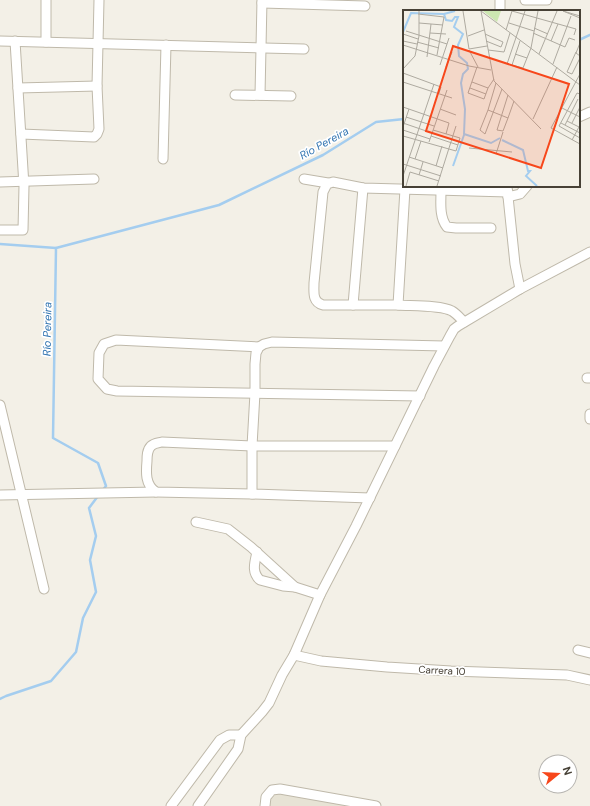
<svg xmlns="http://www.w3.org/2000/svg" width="590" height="806" font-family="'DM Sans',sans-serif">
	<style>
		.residential { fill: #e7e3d5 }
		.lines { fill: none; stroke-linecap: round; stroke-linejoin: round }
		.stream { stroke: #a4cdef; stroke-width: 2.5 }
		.minor-casing { stroke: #bfb9aa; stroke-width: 11 }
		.minor { stroke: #fff; stroke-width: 9 }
		.labels { text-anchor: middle; stroke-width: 3.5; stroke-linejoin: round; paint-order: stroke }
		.street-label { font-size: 10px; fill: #474136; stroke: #fff }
		.water-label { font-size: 11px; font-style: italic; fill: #3174b1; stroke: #fff }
		.inset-river { fill: none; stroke: #a4cdef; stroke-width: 2 }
		.inset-road { fill: none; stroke: #aeaaa0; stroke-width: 1 }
		.view { fill: #f7471b; fill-opacity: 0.15; stroke: #f7471b; stroke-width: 2 }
		.inset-edge { fill: none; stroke: #474136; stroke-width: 2 }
	</style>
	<rect width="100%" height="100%" fill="#f3f0e7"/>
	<polygon class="residential" points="279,792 359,806 265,806 269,798"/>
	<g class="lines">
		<g class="stream">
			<polyline points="579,40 590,35"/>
			<polyline points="0,244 56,248"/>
			<polyline points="102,491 106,486 98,463 53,438 56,248 219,205 323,155 376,122 404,119"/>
			<polyline points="0,699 6,696 51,681 76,652 83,618 96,592 90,560 96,536 89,508 98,496"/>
		</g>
		<defs>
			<g id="minor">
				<polyline points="46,0 46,42"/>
				<polyline points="500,0 500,11"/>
				<polyline points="525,0 547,0"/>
				<polyline points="262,3 365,6"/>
				<polyline points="0,41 304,49"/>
				<polyline points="18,88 97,86"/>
				<polyline points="235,95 291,96"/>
				<polyline points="260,95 262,0"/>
				<polyline points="579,117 590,112"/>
				<polyline points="21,134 94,137 97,134 99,129 97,86 99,0"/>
				<polyline points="163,159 166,45"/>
				<polyline points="304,179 328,183"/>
				<polyline points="0,182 94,179"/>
				<polyline points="507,187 515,264 520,289"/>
				<path d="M405,189l-7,116c13,1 43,0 54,6 5,3 8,7 12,11"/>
				<path d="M441,191c0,11 -2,26 6,36l9,1h35"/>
				<polyline points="508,197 520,194 527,186"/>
				<polyline points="0,230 23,230 24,186 15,41"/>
				<polyline points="353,305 363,188"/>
				<path d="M398,305h-75c-11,-3 -9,-13 -9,-22l9,-91 4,-8 6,-2 30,6 145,4"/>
				<polyline points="259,347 116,340 104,344 99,353 98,379 107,389 117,391 420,396"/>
				<polyline points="587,378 590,378"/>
				<polyline points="0,405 44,589"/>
				<polyline points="590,414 590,419"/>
				<path d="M252,494l-96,-2c-11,-7 -10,-20 -9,-31 0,-5 0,-11 4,-15 3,-3 7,-3 11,-4l90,4h143"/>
				<polyline points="0,495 156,492"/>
				<polyline points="370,498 252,494 252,446 255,393 255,364 256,353 259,347 264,344 272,342 444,346"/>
				<polyline points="196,522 228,529 251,547 295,587 320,595"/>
				<path d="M257,552c-2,10 -6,20 3,28l23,6 12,1"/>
				<polyline points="578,650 590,653"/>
				<polyline points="294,655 321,661 387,667 451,671 567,675 590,680"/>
				<polyline points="171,806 220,740 229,735 241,735"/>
				<polyline points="198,806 238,749 241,735 262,712 269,703 282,675 294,655 320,595 356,526 434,366 450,336 454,329 458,326 520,289 590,252"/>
				<polyline points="265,806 266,797 272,790 280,789 376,806"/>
			</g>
		</defs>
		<use href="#minor" class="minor-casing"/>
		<use href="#minor" class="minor"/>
	</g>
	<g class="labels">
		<g class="street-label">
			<text transform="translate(442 670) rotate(3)" y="4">Carrera 10</text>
		</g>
		<g class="water-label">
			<text transform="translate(324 143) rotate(-29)" y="4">Río Pereira</text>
			<text transform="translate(47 329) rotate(-89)" y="4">Río Pereira</text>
		</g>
	</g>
	<g transform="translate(403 10)">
		<rect width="177" height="177" fill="#f3f0e7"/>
		<path d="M80,1h18l-4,11z" fill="#cce7b1"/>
		<path class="inset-river" d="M52,1l-11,3 2,6 6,1 3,-4h3l-4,10 9,7 -5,11 1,11 8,7 1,6 -5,5 -2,9 4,26 -1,25 27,9 9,-5M0,22l8,-19 33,1M99,130l21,10 5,21h2l-4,5 11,10M50,156l11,-31"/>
		<path class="inset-road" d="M60,1l6,38 18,-3M78,1l13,70 47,48M78,1l99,74M109,1l64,18 -2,6M160,1l17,7M160,1l17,5M15,4l26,3 -7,38M16,13l24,2M106,13l25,8M131,18l14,6M103,20l6,-19M3,21l41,13M27,23l16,1M130,23l32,14 4,-9 6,2M0,24l15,5M82,24l18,8 -2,5 -15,-6M65,26l16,-6M0,31l14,3M117,31l-8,24 11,3 8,-20 7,-37M148,31l7,-17M14,32l22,6M177,33l-4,10 4,3M0,35l66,21 22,4M66,40l9,17M85,40l16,2 6,-19M173,42l-9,20 5,2 8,-16M112,44l12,4M136,44l18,-43M24,47l4,-33M104,54l18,-53M150,54l18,-48M37,55l9,-27M43,57l6,-15M74,57l-9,26 16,6 4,-11M0,59l12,-13 4,-20v-25M0,63l38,14 -2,6M177,64l-29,54 29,16M0,72l49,16M69,72l16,6 6,-9M93,73l-8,27 20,8 6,-17M67,78l16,6M177,84l-3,-1 -18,33 21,12M105,85l-11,35 6,1 5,-13M0,97l46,16 -3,11M159,98l18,9M37,99l16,6M85,100l-8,20 5,4 17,-45M3,107l28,9M130,109l24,-52M164,111l12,6M0,113l29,10M158,113l19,10M169,113l8,-16M162,115l13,-26M0,117l6,-18M0,120l27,9M0,126l53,15 4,-13 -27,-8M28,126l27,9M169,130l8,-15M26,132l18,-52M66,138l43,4M93,144l7,-22M6,147l34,11M12,149l6,-18M0,154l38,12M33,156l6,-20M16,165l4,-13M0,166l31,-92M3,176l4,-14 29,9M34,176l19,-60"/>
		<path class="view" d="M50,36l116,38 -28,84 -115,-37z"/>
		<rect width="177" height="177" class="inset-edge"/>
	</g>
	<g transform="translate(558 774) rotate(72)"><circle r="19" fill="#ffffff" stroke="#b5b3af"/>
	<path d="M0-3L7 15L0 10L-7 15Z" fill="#f7471b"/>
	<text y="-6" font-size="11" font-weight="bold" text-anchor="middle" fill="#474136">N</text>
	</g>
</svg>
